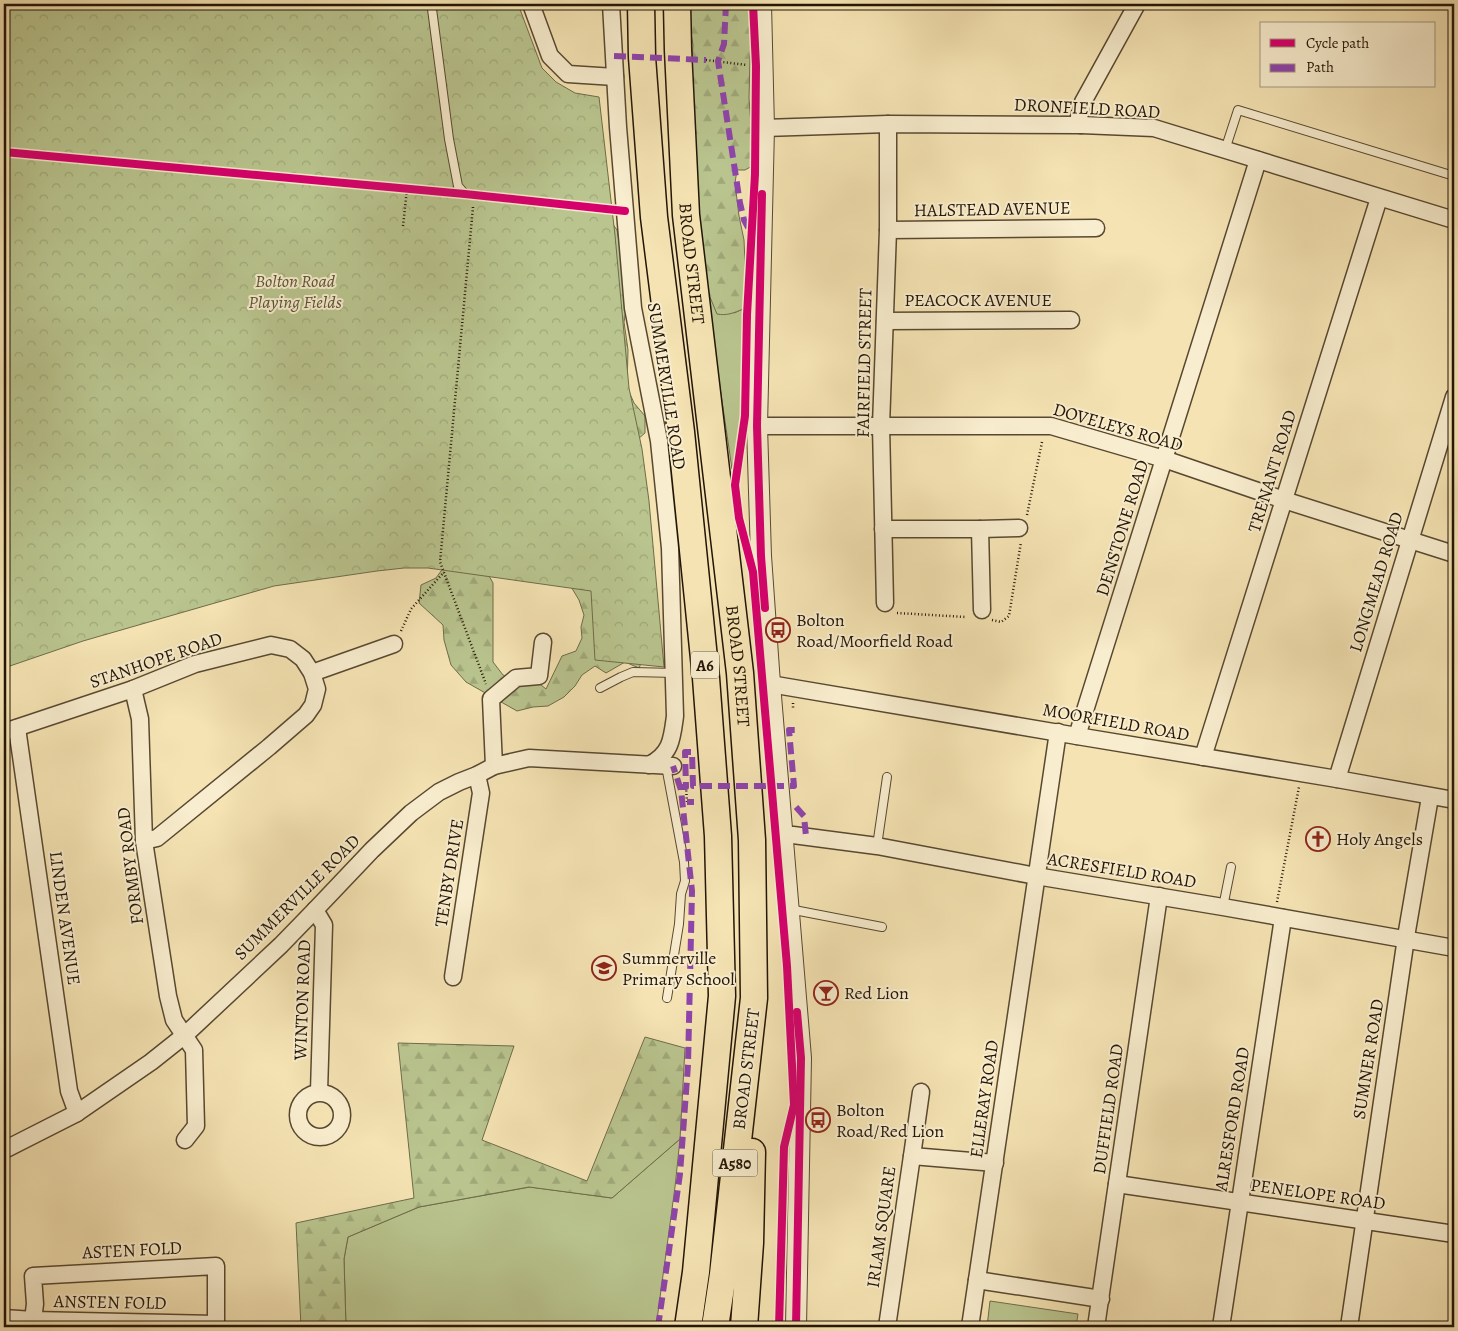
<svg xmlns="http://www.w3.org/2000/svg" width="1458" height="1331" font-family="Alegreya,serif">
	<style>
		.green { fill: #b9c48e; stroke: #6e6c4a }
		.forest { fill: url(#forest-firs); stroke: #6e6c4a }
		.park { fill: url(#park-crowns); stroke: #6e6c4a }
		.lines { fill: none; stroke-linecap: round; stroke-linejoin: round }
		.service-casing { stroke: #584831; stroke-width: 10 }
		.minor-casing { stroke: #584831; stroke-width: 19 }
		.tertiary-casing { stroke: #584831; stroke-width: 22 }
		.trunk-casing { stroke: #231506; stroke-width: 29 }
		.path { stroke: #231506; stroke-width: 2.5; stroke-dasharray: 1 2.5; stroke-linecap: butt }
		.service { stroke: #f8edce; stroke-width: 8 }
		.minor { stroke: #f8edce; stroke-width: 16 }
		.tertiary { stroke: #f8edce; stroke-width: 20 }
		.trunk { stroke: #f5e3b3; stroke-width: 26 }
		.quiet { stroke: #8e44ad; stroke-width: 6; stroke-dasharray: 12 6; stroke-linecap: butt }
		.cycleway-casing { stroke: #f8edce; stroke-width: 11 }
		.cycleway { stroke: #d6006c; stroke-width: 8 }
		.labels { text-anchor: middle; stroke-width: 4; stroke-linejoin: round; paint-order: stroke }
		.shield { fill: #f8edce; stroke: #635642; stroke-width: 1 }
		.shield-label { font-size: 16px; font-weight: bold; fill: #231506 }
		.street-label { font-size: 18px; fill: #231506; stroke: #f8edce }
		.park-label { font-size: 18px; font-style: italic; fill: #585236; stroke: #f8edce }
		.poi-label { font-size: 18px; fill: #231506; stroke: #f8edce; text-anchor: start }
	</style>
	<defs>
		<pattern id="forest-firs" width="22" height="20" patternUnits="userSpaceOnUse" patternTransform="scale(1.25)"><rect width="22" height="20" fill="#b9c48e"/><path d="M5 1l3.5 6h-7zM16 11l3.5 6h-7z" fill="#9fa879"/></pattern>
		<pattern id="park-crowns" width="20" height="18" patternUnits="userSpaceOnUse" patternTransform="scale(1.25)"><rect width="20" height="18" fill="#b9c48e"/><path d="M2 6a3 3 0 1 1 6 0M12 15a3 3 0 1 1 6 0" fill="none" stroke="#9fa879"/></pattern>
	</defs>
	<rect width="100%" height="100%" fill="#f5e3b3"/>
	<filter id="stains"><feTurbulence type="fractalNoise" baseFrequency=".004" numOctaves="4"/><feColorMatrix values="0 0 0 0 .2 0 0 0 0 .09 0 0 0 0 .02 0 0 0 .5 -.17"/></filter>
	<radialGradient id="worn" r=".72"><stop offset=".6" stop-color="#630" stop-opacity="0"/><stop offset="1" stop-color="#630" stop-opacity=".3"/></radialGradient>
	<g class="green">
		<polygon points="705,285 734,313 743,309 743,415 732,469"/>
		<polygon points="680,1139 675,1187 656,1327 346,1327 344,1259 348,1237 419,1207 530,1187 612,1198"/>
		<polygon points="990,1301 1078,1314 1076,1327 987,1327"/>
	</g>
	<g class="forest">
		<path d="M686,4h65l1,40 -2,14 -1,40 5,67 -9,5h-8l-2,13 4,33 5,24 2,45 -3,24c-9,4 -17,7 -26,5l-12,-29 -5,-37 -1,-43 -9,-31 -1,-52 4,-77z"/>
		<polygon points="607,216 617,230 629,294 624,322 628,350 627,387 634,403 645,416 645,433 631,445 645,654 639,668 625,662 606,673 595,666 582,675 575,686 564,697 548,706 533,707 517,711 466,682 451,665 444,640 443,625 419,603 421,585 436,578 449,560 479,558 493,583 493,662 503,675 522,684 536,681 546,689 562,656 576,651 582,638 581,627 584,615 579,600 570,585"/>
		<polygon points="645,1037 685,1048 680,1139 612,1198 529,1187 419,1207 348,1237 344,1259 346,1327 301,1327 296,1223 414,1198 398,1043 514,1046 482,1140 587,1181"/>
	</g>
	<polygon class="park" points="4,4 518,4 542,68 556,82 575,93 599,97 615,235 629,388 642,449 649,501 664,667 595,660 591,591 428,568 404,568 377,571 274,586 83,641 4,668"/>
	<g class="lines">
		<defs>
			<g id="service">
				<polyline points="432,9 449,139 458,186 465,194 625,211"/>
				<polyline points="1225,150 1238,110 1454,176"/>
				<polyline points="600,688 621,677 633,672 675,673"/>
				<polyline points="666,766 684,862 685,881 681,894 679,924 667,998"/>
				<polyline points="877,846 887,777"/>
				<polyline points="1223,907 1231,867"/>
				<polyline points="789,909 882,927"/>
			</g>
			<g id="minor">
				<polyline points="531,4 550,56 568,74 615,77"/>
				<path d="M611,4l7,123 15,181 26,133 11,107 5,168c-3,23 -4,38 -26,49"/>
				<polyline points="1081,125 1079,117 1083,102 1137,4"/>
				<polyline points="764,128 888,124 1081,125 1154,128 1454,220"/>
				<polyline points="888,230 1096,228"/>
				<polyline points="885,321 1071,320"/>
				<polyline points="757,426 1051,426 1164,459 1284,500 1454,554"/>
				<polyline points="883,529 980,529 1019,528"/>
				<polyline points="980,529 982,610"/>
				<polyline points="885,603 881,426 888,230 888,124"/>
				<polyline points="312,673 394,644"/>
				<polyline points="770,684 1077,736 1337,779 1454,800"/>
				<polyline points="133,689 140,719 144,841 168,996 174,1020 194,1050 196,1126 185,1140"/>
				<polyline points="17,728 69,1091 77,1113"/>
				<polyline points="4,732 133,689 195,664 271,645 290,649 303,659 312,673 317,689 313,705 306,715 269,747 157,838 144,841"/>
				<polyline points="1077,736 1258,160"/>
				<polyline points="1203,757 1379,198"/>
				<polyline points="494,766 491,699 516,678 539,676 543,642"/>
				<polyline points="1337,779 1454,397"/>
				<polyline points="783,835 793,835 877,846 1036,876 1223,907 1454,948"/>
				<polyline points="315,910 324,925 319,1092"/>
				<polyline points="453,977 481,793 477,775"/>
				<circle cx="320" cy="1115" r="22"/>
				<polyline points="4,1150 77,1113 151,1062 185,1035 281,945 315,910 372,850 411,813 439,792 459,782 477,775 494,766 529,758 673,766"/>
				<polyline points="912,1156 921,1092"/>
				<polyline points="1117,1184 1454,1234"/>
				<polyline points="977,1280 1101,1299"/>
				<polyline points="4,1318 33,1320 215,1324"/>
				<polyline points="33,1320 35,1304 33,1276 216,1266 216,1327"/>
				<polyline points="887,1327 912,1156 995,1163"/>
				<polyline points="970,1327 1058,732"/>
				<polyline points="1096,1327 1159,896"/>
				<polyline points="1221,1327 1283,918"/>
				<polyline points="1349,1327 1407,931 1430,797"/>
			</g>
			<polyline id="tertiary" points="761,4 764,128 757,426 761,556 770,684 801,1058 796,1327"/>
			<g id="trunk">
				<polyline points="641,4 642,57 654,217 681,432 706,678 718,836 722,996 696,1272 688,1327"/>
				<path id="s1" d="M677,4l1,46 8,165 54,458 12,167 2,158 -31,276 -8,53"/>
				<polyline points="744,1327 750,1243 752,1152"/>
			</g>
		</defs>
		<use href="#service" class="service-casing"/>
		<use href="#minor" class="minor-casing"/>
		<use href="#tertiary" class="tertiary-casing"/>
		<use href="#trunk" class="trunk-casing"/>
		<g class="path">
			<polyline points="706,60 747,65"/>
			<polyline points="473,207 440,562 486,684"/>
			<polyline points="403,226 407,189"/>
			<polyline points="1027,515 1042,442"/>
			<polyline points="897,613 966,617"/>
			<polyline points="992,620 1001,622 1009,616 1021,542"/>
			<polyline points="401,631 411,609 444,572"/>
			<polyline points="793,703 793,710"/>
			<polyline points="686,787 687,802"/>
			<polyline points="1277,902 1299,787"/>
		</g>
		<use href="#service" class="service"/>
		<use href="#minor" class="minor"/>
		<use href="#tertiary" class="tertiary"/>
		<use href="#trunk" class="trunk"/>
		<g class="quiet">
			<polyline points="726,4 724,44 718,61 740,203 744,220 750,231"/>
			<polyline points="614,56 706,60"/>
			<polyline points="679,787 686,787 685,752 692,752 693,786 794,786 789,730 795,730"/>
			<polyline points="687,802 694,802"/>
			<polyline points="796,807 804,816 806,836"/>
			<polyline points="658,1327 680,1174 688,1065 692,891 681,790 673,766"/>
		</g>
		<defs>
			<g id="cycleway">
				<polyline points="753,4 756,66 755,174 747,315 745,416 735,485 739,518 753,572 787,966 794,1105 784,1147 779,1327"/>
				<polyline points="4,152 465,194 625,211"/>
				<polyline points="762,194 757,426 761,556 765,608"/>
				<polyline points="796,1327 801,1058 797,1012"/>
			</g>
		</defs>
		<use href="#cycleway" class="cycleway-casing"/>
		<use href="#cycleway" class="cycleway"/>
	</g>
	<defs>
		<symbol id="bus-ring" viewBox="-11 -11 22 22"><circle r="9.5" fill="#f8edce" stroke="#8f2418" stroke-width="1.5"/><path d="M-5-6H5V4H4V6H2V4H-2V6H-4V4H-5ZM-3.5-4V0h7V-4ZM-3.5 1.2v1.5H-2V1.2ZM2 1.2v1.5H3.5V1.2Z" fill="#8f2418"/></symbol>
		<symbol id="church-ring" viewBox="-11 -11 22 22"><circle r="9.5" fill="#f8edce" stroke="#8f2418" stroke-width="1.5"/><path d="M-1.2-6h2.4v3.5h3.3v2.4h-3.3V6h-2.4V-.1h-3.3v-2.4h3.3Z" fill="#8f2418"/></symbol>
		<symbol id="school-ring" viewBox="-11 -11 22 22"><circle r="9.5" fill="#f8edce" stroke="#8f2418" stroke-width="1.5"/><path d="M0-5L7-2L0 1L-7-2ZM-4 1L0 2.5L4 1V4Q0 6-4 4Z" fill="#8f2418"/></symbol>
		<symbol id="bar-ring" viewBox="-11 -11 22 22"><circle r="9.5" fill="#f8edce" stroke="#8f2418" stroke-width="1.5"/><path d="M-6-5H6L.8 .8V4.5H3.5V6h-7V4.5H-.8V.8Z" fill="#8f2418"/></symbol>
	</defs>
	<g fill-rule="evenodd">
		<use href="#bus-ring" x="764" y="616" width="28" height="28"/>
		<use href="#church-ring" x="1304" y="825" width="28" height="28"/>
		<use href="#school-ring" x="590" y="954" width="28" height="28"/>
		<use href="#bar-ring" x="812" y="979" width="28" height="28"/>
		<use href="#bus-ring" x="804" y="1106" width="28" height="28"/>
	</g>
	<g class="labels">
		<g class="shield">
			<rect x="691" y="651.5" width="28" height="27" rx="4"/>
			<rect x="712.5" y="1149.5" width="45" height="27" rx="4"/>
		</g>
		<g class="shield-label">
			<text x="705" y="671">A6</text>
			<text x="735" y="1169">A580</text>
		</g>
		<g class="street-label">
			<text transform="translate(1087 108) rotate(3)" y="6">DRONFIELD ROAD</text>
			<text transform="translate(992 209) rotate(-1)" y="6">HALSTEAD AVENUE</text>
			<text dy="6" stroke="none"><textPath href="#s1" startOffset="260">BROAD STREET</textPath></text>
			<text x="978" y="306">PEACOCK AVENUE</text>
			<text transform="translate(864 363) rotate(-89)" y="6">FAIRFIELD STREET</text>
			<text transform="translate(667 386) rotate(81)" y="6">SUMMERVILLE ROAD</text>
			<text transform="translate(1118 427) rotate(16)" y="6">DOVELEYS ROAD</text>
			<text transform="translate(1272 471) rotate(-73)" y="6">TRENANT ROAD</text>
			<text transform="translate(1122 528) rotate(-73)" y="6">DENSTONE ROAD</text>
			<text transform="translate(1376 582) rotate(-73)" y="6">LONGMEAD ROAD</text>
			<text transform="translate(156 660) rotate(-19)" y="6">STANHOPE ROAD</text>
			<text dy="6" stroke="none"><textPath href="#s1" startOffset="665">BROAD STREET</textPath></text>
			<text transform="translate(1116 722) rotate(10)" y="6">MOORFIELD ROAD</text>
			<text transform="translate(130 866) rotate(-97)" y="6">FORMBY ROAD</text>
			<text transform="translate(1122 870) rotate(9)" y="6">ACRESFIELD ROAD</text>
			<text transform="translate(449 873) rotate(-81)" y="6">TENBY DRIVE</text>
			<text transform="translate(297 897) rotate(-45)" y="6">SUMMERVILLE ROAD</text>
			<text transform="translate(65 918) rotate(82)" y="6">LINDEN AVENUE</text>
			<text transform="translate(302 1000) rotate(-88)" y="6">WINTON ROAD</text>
			<text transform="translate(1368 1059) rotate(-81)" y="6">SUMNER ROAD</text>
			<text transform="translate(746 1069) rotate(-83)" y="6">BROAD STREET</text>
			<text transform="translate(984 1099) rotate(-82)" y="6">ELLERAY ROAD</text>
			<text transform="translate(1108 1109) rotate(-82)" y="6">DUFFIELD ROAD</text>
			<text transform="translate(1232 1119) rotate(-81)" y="6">ALRESFORD ROAD</text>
			<text transform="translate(1318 1194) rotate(8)" y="6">PENELOPE ROAD</text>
			<text transform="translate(881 1227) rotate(-82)" y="6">IRLAM SQUARE</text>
			<text transform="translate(132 1250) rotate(-3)" y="6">ASTEN FOLD</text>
			<text transform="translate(110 1302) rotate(1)" y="6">ANSTEN FOLD</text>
		</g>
		<g class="park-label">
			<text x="295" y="287">Bolton Road<tspan x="295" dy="21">Playing Fields</tspan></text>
		</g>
		<g class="poi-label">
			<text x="796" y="626">Bolton<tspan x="796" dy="21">Road/Moorfield Road</tspan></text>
			<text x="1336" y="845">Holy Angels</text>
			<text x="622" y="964">Summerville<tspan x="622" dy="21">Primary School</tspan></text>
			<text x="844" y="999">Red Lion</text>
			<text x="836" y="1116">Bolton<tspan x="836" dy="21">Road/Red Lion</tspan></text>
		</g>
	</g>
	<rect width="1458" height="1331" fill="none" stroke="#f5e3b3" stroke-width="20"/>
	<rect x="5" y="5" width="1448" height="1321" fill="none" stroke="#231506" stroke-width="2.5"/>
	<rect x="10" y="10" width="1438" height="1311" fill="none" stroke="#231506"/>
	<rect x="1260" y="22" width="175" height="65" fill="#f8edce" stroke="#a3977e"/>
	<rect x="1270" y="39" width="25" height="8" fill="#d6006c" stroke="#a3977e"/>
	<text x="1306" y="48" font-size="15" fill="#231506">Cycle path</text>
	<rect x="1270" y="64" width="25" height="8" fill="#8e44ad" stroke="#a3977e"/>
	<text x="1306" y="72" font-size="15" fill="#231506">Path</text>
	<rect width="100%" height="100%" filter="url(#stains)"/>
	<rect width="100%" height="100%" fill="url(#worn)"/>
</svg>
